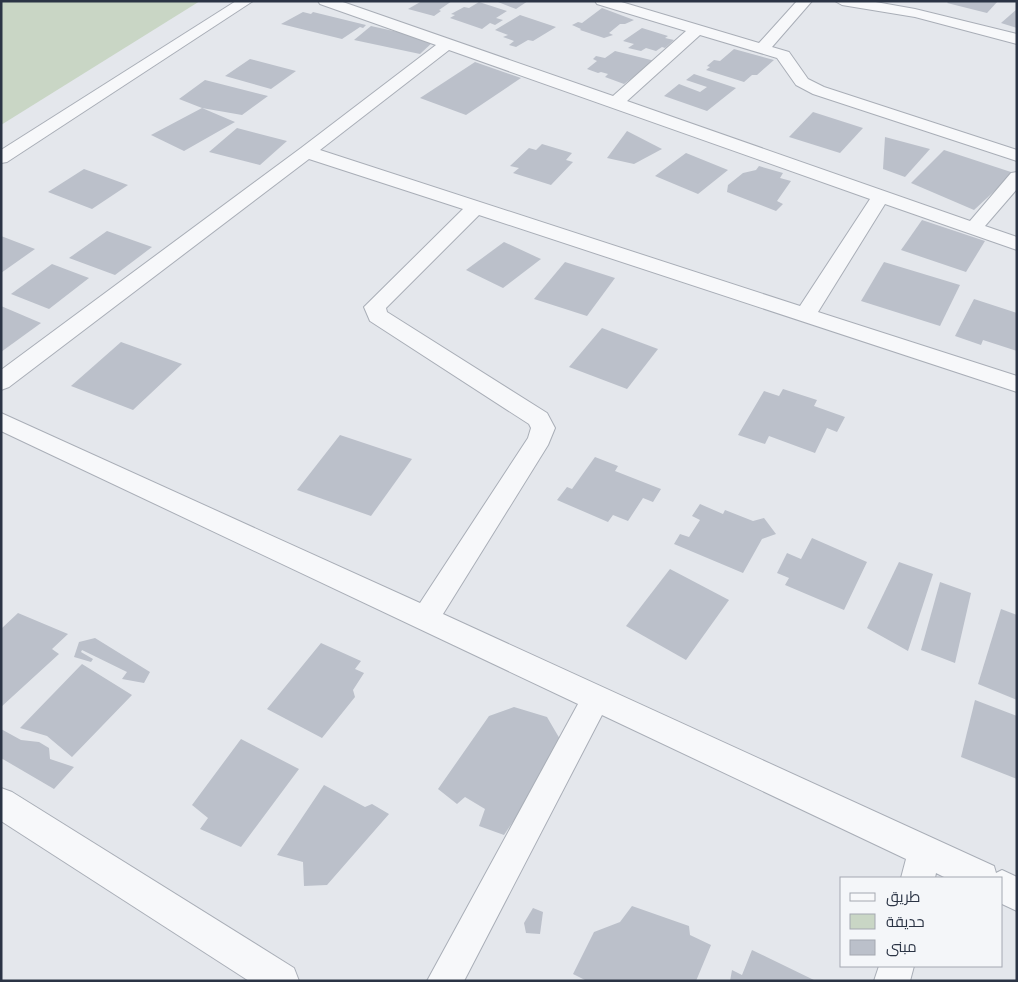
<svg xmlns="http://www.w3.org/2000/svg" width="1018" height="982" font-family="'Alegreya Sans',Cairo,sans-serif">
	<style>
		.green { fill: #c9d6c5 }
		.building { fill: #bbc0ca }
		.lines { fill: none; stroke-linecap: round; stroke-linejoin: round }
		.street-casing { stroke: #a9aeb7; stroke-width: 2 }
		.street { fill: #f7f8fa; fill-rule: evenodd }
	</style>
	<rect width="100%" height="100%" fill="#e4e7ec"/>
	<polygon class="green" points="1,1 200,1 1,125"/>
	<g class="building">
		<polygon points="422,1 452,1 439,10 441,11 434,16 408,9"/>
		<polygon points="528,1 516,9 498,2 498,1"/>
		<polygon points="949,1 998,1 987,13 947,3"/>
		<polygon points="479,2 507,11 496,18 503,20 495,25 490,23 482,29 450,18 455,15 451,14 464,7 469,8"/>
		<polygon points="602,8 634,20 625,24 620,24 609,33 613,35 604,38 580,30 581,29 572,25 578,22 582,23"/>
		<polygon points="1017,9 1017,28 1001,23"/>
		<polygon points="303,12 311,14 313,12 366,25 363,28 360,27 342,39 281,24"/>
		<polygon points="520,15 556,27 533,41 528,40 516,47 509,45 514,41 503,37 508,35 495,30"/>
		<polygon points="371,26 434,40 434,41 420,54 354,40"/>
		<polygon points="642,28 668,36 665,38 674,40 665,48 662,47 656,51 646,48 641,51 628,48 634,44 623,41"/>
		<polygon points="734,49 774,60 757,75 752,75 744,82 706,70 710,67 707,66 714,60 720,61"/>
		<polygon points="615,51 655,61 624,84 605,77 608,74 601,72 598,73 587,69 597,61 593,59 596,56 605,58"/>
		<polygon points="250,59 296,71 271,89 225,76"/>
		<polygon points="475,62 521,78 466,115 420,98"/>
		<polygon points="694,74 736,88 707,111 664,96 679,84 700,92 707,87 686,80"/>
		<polygon points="205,80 268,96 242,115 202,108 235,122 184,151 151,135 202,108 179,99"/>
		<polygon points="813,112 863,128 840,153 789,137"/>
		<polygon points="237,128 287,141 260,165 209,152"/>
		<polygon points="627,131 662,149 634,164 607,158"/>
		<polygon points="885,137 930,149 905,177 883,169"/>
		<polygon points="542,144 572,153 566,160 573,162 551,185 513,173 519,168 510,166 529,148 536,150"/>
		<polygon points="944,150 1014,173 974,210 911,183"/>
		<polygon points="686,153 728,170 698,194 655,176"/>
		<polygon points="759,166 783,173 780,178 791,181 777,201 783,204 776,211 727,192 728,185 743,173 756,170"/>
		<polygon points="84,169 128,185 92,209 48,192"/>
		<polygon points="922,220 985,241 966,272 901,250"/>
		<polygon points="107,231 152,247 115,275 69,258"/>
		<polygon points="1,236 35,249 1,273"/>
		<polygon points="504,242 541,259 503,288 466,270"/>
		<polygon points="565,262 615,278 587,316 534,299"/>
		<polygon points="884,262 960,285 940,326 861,301"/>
		<polygon points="52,264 89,278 49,309 11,294"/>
		<polygon points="974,299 1017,313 1017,351 983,340 981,345 955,336"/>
		<polygon points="1,306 41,323 1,352"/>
		<polygon points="602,328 658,349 627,389 569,367"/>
		<polygon points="121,342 182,364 133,410 71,386"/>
		<polygon points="783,389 817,400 814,406 845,417 837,432 827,428 815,453 769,436 765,444 738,435 764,391 779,396"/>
		<polygon points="340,435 412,459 371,516 297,490"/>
		<polygon points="595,457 618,466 615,471 661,489 653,502 643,498 628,521 613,515 608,522 557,500 567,487 572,489"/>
		<polygon points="700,504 723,514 725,510 753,521 764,518 776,534 762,539 743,573 674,544 680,534 689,537 700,520 692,516"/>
		<polygon points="812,538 867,562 844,610 785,585 789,578 777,573 787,553 801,559"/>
		<polygon points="899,562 933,574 908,651 867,628"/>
		<polygon points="670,569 729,600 686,660 626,626"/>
		<polygon points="940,582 971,593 955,663 921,650"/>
		<polygon points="1001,609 1017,615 1017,700 978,684"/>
		<polygon points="18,613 68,634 52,649 59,654 1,707 1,629"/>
		<polygon points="95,638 150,672 144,683 122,679 127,672 82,650 81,652 93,659 91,662 74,657 79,642"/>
		<polygon points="321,643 361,661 355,669 364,673 353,690 355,697 322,738 267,709"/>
		<polygon points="82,664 132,695 72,757 47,736 20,728"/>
		<polygon points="975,700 1017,716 1017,779 961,757"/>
		<polygon points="514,707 547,717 564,746 504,835 479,826 485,809 465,797 457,804 438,789 489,716"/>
		<polygon points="1,729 21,740 39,742 49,748 50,759 74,767 54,789 1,758"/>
		<polygon points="241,739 299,769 241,847 200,829 208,818 192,805"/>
		<polygon points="324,785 365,807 372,804 389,814 327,885 304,886 303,862 277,855"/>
		<polygon points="632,906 689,926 690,935 711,945 696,981 587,981 573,974 594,932 620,922"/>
		<polygon points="533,908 543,912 540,934 526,933 524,923"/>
		<polygon points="752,950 816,981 730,981 732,970 742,975"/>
	</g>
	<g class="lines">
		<defs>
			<g id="street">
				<polygon points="236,1 253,1 7,162 1,163 1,150"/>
				<path d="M318,1h22l273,95 73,-65 -89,-27 -2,-3h23l141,42 38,-42h15l-40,46 17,5 19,27 16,8 193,63v11l-204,-67 -17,-9 -19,-27 -77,-23 -73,66 343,120 41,-48 6,-1v17l-32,37 32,11v13l-132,-46 -67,108 199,64v16l-538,-177 -93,93 1,4 160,101 8,15 -7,17 -105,169 551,252 2,7 6,-3 15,7v34l-15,-7v-26h-56l-10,-5 -1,5h-34l5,-19 -304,-144 -138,266h-37l151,-277 -577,-273v-18l419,190 108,-165 3,-10 -2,-4 -159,-103 -6,-14 99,-98 -154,-50 -300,228 -8,3v-20l300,-222 135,-103 -116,-41zM449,50l421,149 -70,107 -480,-156z"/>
				<polygon points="835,1 870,1 915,9 1017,34 1017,44 915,17 842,5"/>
				<polygon points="1,788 12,792 294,968 299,981 249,981 1,821"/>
				<polygon points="879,966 914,966 910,981 874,981"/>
			</g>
		</defs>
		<use href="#street" class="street-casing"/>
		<use href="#street" class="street"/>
	</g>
	<rect width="1018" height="982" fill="none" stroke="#2b3445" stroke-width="5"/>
	<rect x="840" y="877" width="162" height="90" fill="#f4f6f9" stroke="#a4a8b1"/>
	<rect x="850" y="893" width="25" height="8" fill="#f7f8fa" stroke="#a4a8b1"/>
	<text x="886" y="902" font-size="15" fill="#2b3445">طريق</text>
	<rect x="850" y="914" width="25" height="15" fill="#c9d6c5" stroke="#a4a8b1"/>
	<text x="886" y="927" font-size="15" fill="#2b3445">حديقة</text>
	<rect x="850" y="940" width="25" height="15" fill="#bbc0ca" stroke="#a4a8b1"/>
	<text x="886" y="952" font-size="15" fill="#2b3445">مبنى</text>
</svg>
